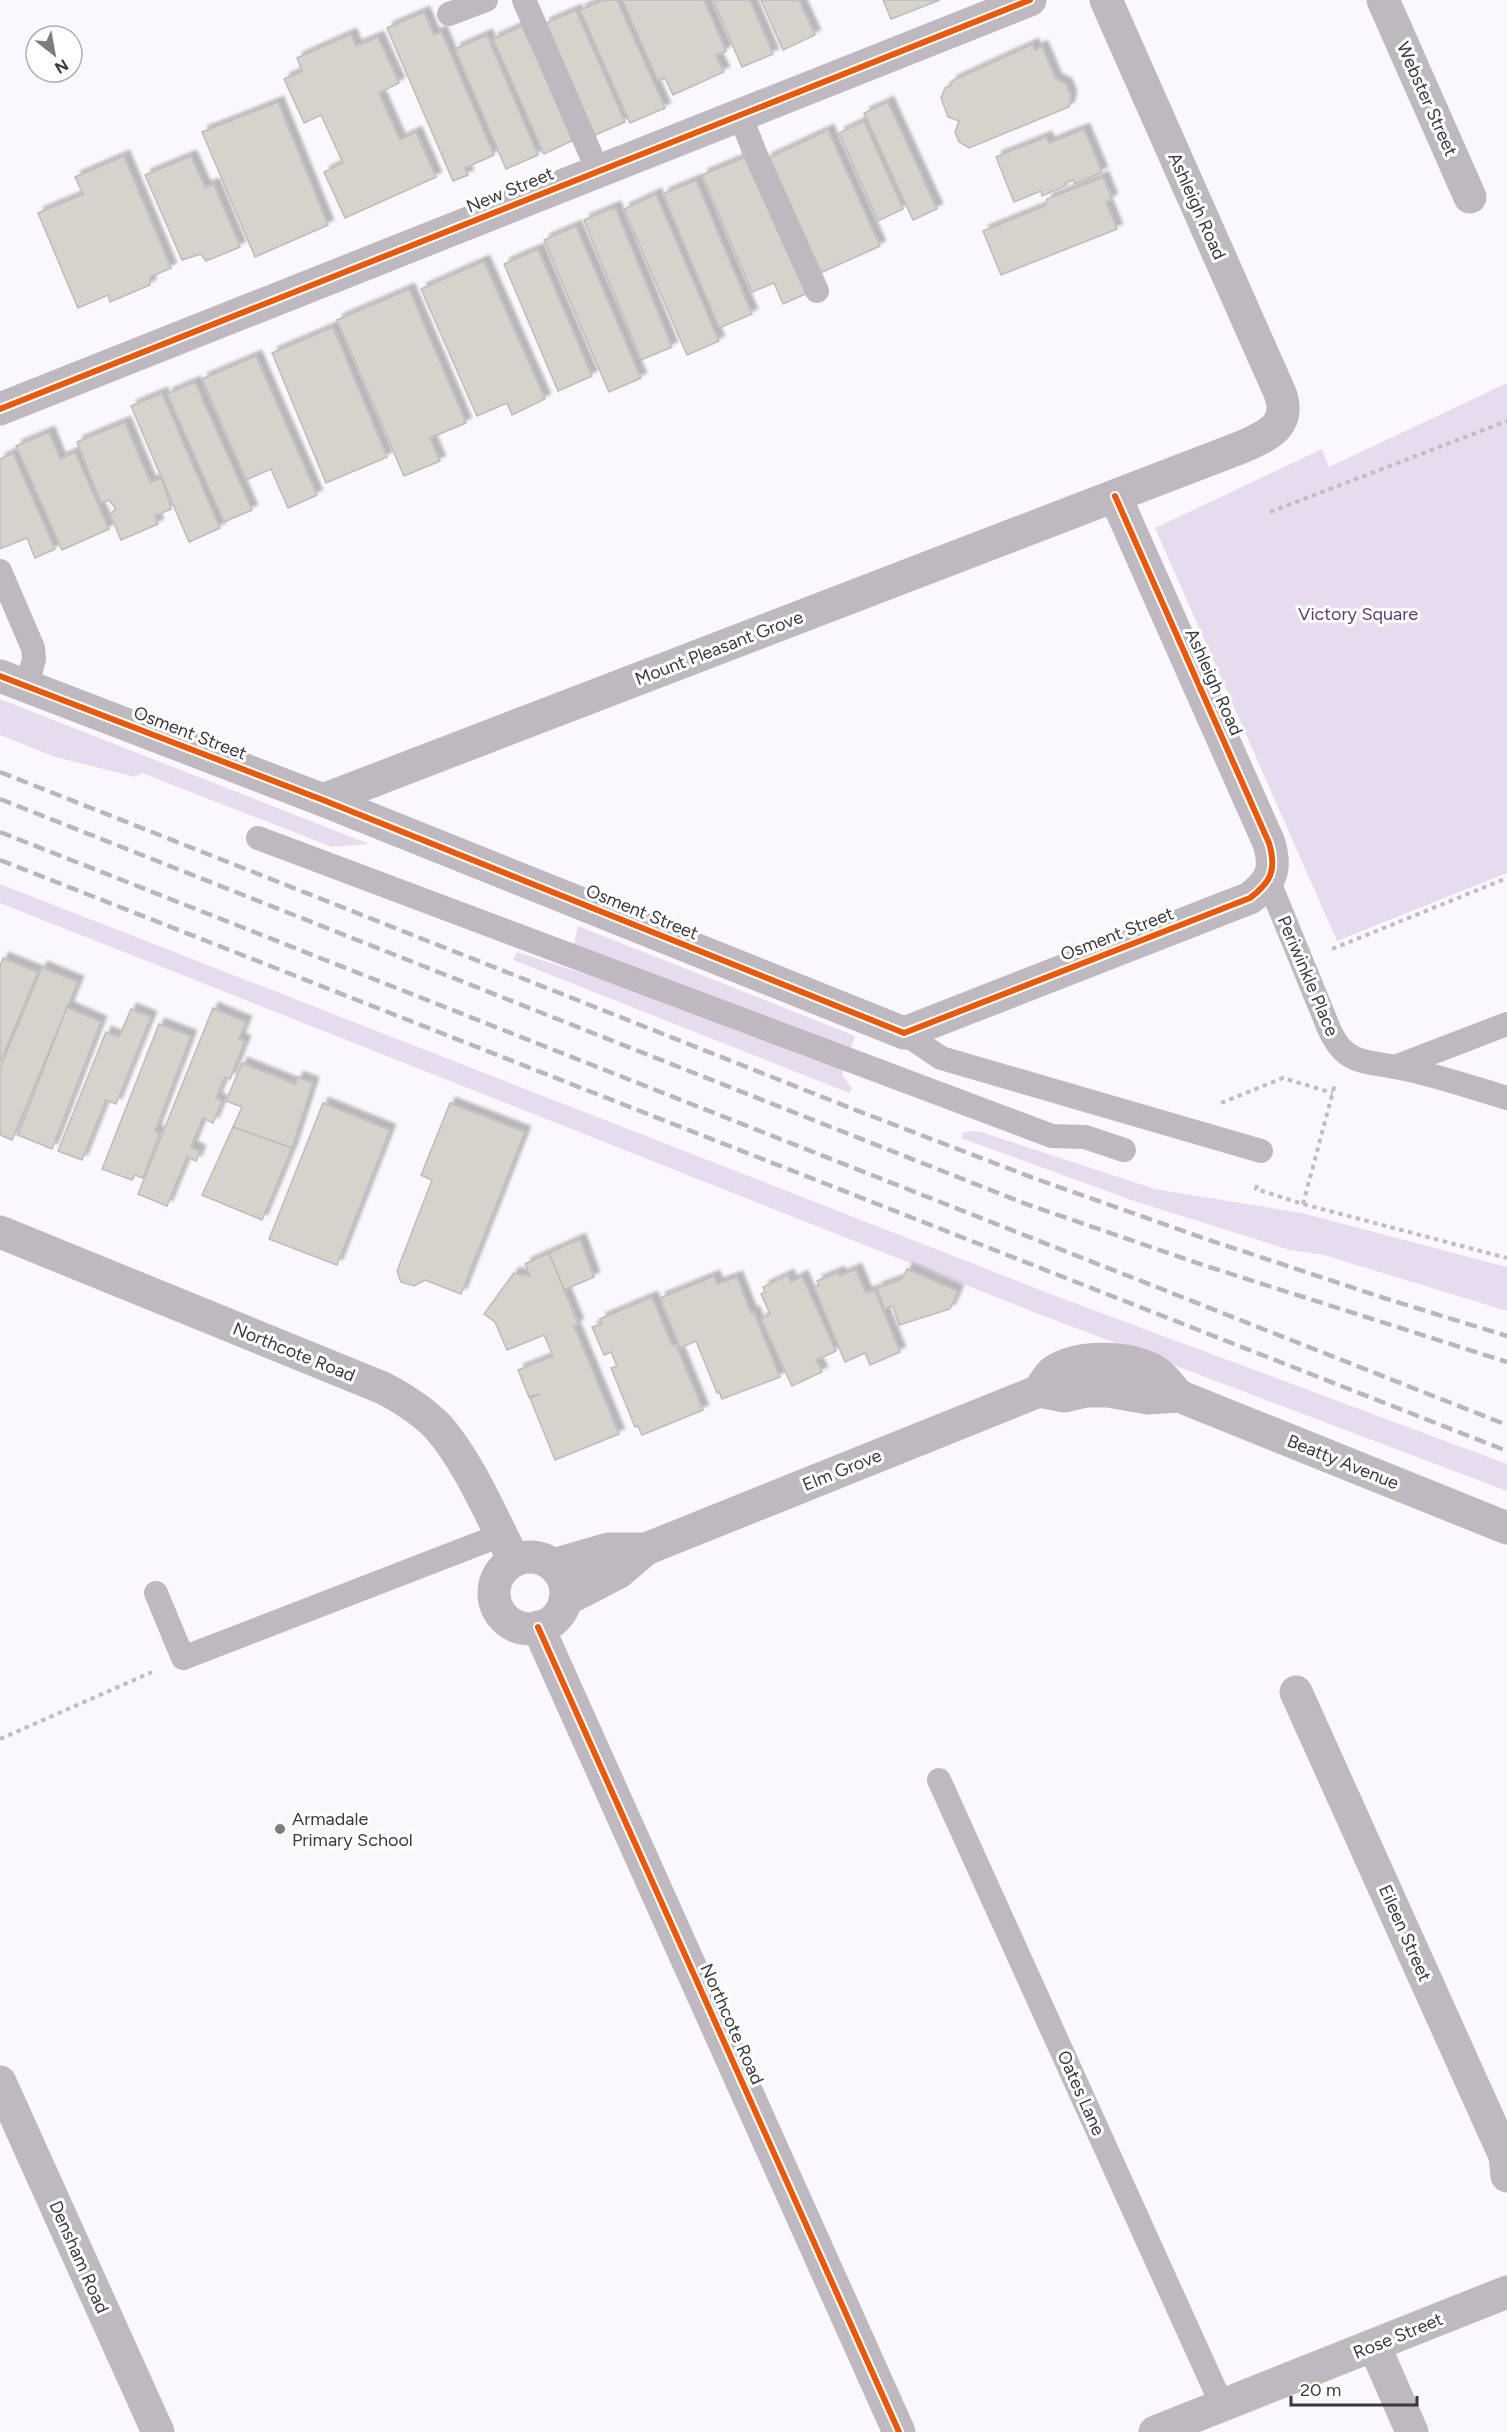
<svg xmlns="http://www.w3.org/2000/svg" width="1507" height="2432" font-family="Figtree,sans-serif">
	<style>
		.green { fill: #e7dcee }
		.building { fill: #d5d3cc; stroke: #bdbcbd; stroke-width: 1.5; filter: url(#shadow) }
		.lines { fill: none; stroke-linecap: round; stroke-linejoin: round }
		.path { stroke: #c0bdc2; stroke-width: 4; stroke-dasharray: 4.5 4.5; stroke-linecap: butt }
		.lane { stroke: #bdb9bf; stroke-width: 24 }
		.street { stroke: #bdb9bf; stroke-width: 33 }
		.rail { stroke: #bab7bc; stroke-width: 4.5; stroke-dasharray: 12 6; stroke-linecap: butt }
		.cycleway-casing { stroke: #fff; stroke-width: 10 }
		.cycleway { stroke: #e8590c; stroke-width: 6 }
		.poi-dot { fill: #7e7c80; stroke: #fff; stroke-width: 2 }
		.labels { text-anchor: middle; stroke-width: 6; stroke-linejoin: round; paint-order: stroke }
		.street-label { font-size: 18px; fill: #3b393c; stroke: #fff }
		.park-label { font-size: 18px; fill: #5e3b71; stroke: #fff }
		.poi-label { font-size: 18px; fill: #3b393c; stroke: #fff; text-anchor: start }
	</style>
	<defs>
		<filter id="shadow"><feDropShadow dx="5.5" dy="-5.5" stdDeviation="1.5" flood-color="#0004"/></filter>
	</defs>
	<rect width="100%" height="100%" fill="#fbf8fd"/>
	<g class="green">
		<polygon points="1507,383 1507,873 1337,941 1155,528 1322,449 1329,467"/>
		<polygon points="0,699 369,844 332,847 142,773 135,777 55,757 0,735"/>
		<polygon points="0,884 1061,1298 1507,1464 1507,1491 1044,1316 0,903"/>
		<polygon points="578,926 855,1036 851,1049 574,944"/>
		<polygon points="517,952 609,982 844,1068 842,1075 852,1088 849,1093 513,960"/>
		<polygon points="970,1131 981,1132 1155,1189 1302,1213 1507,1267 1507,1311 1324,1255 1290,1250 1134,1201 961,1138 963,1133"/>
	</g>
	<g class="building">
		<polygon points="604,0 617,0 665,108 630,123 580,10"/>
		<polygon points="622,0 704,0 726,51 716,56 724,72 673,95 665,78 658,81"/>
		<polygon points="713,0 750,0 773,54 742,67"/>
		<polygon points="761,0 799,0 815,35 783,50"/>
		<polygon points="883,0 940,0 891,19"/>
		<polygon points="576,10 625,122 593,136 544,24"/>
		<polygon points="424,12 434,35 441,31 494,155 465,168 468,175 453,181 387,28"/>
		<polygon points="522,26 574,140 544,154 493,39"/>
		<polygon points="351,34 356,46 378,37 399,83 379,93 400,140 416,132 436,177 345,218 324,172 343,163 321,115 304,123 284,79 302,71 297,58"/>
		<polygon points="487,35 538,155 506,169 455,49"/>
		<polygon points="1033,44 1035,50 1042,46 1056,79 1066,84 1071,96 1069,107 969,148 959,142 955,132 959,121 948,117 941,98 945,88 951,85 952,81"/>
		<polygon points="278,102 328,225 255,257 202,132"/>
		<polygon points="888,102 937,209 913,220 864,113"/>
		<polygon points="864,121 903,209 878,221 839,133"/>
		<polygon points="1084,129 1102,172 1075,184 1073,180 1065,183 1067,185 1042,196 1041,191 1014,202 996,157 1046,137 1049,143"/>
		<polygon points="828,130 880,246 818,274 766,159"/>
		<polygon points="755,153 812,291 783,304 774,283 752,292 702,175"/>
		<polygon points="124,156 171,268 150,277 150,285 110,302 108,295 78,308 38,213 83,194 75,177"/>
		<polygon points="191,156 205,187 214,184 240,247 206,261 201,254 182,260 145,175"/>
		<polygon points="1103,177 1112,199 1106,202 1117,229 1001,275 983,231 1045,206 1047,199"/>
		<polygon points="696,180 752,314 719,328 663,194"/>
		<polygon points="656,194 719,341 687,355 624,209"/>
		<polygon points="615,207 672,347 641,360 584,220"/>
		<polygon points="576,226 641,378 609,392 544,240"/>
		<polygon points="538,249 592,376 558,391 504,264"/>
		<polygon points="484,261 545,399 512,415 507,403 477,416 421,289"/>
		<polygon points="409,289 466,423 430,438 440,461 404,476 337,320"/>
		<polygon points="333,327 387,457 326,483 272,353"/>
		<polygon points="256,356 317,495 288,508 271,469 246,480 202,379"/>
		<polygon points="195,382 252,510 224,522 167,394"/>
		<polygon points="162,393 220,528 189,542 131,406"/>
		<polygon points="125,422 150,482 162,478 171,509 155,516 158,524 121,540 110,514 116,509 109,500 101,503 77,442"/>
		<polygon points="49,432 60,459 75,452 109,529 62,550 16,446"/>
		<polygon points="13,453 55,549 35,558 27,538 0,549 0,459"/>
		<polygon points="3,958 38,972 0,1063 0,966"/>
		<polygon points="42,967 78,982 12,1140 0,1135 0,1068"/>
		<polygon points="67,1007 101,1022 52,1149 18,1135"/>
		<polygon points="213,1008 246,1022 239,1039 245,1041 230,1079 225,1077 216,1098 222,1101 213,1123 203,1118 191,1147 200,1151 196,1161 187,1157 167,1206 138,1194"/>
		<polygon points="131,1009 151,1017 116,1104 106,1100 82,1160 58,1151 106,1032 119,1037"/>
		<polygon points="159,1024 191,1036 155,1131 160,1133 143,1178 135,1175 132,1180 102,1169"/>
		<polygon points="242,1063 295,1084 298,1077 313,1083 292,1148 233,1127 242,1107 226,1101"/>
		<polygon points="323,1103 390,1130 337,1265 269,1239"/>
		<polygon points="450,1103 525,1132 461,1294 425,1280 414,1286 401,1282 397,1271 432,1180 421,1175"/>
		<polygon points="233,1127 292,1148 262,1220 202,1195"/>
		<polygon points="580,1239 594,1277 564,1290 549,1253"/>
		<polygon points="549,1253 578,1324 574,1326 619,1434 555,1460 530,1398 540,1394 529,1397 518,1370 553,1356 544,1335 507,1350 495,1322 484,1314 514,1273 530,1276 525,1264"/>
		<polygon points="856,1269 866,1293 875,1290 900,1352 870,1365 865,1353 845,1362 814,1287 819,1285 817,1281 839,1272 840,1276"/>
		<polygon points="907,1269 958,1291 950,1309 899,1325 893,1306 884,1309 877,1288 902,1279"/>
		<polygon points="788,1275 791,1282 802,1276 836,1351 816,1360 822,1372 792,1386 761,1319 770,1314 761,1294 765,1292 763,1287"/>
		<polygon points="714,1276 717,1284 737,1277 751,1313 754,1312 780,1377 722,1399 719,1392 717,1393 696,1341 680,1348 660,1298"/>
		<polygon points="652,1297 672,1345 676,1345 703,1410 642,1435 638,1426 635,1427 611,1368 617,1366 611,1352 604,1355 592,1327 602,1324 600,1319"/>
	</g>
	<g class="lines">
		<g class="path">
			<polyline points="1270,512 1507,421"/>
			<polyline points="1332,949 1507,878"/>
			<polyline points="1221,1103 1283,1078 1333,1093"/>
			<polyline points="1257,1185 1256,1189 1303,1204 1507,1258"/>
			<polyline points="1303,1204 1335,1084"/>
			<polyline points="0,1739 152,1672"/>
		</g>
		<g class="lane">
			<polyline points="524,0 598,171"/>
			<polyline points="449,14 486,0"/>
			<polyline points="740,115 755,153 817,291"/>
			<polyline points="0,571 33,648 34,659 27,686"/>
			<polyline points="258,838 1052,1136 1085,1137 1124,1150"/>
			<path d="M1269,882l61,149c6,12 12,21 24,27 13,6 28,6 41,9 38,7 75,20 112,31"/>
			<polyline points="904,1033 941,1058 1261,1151"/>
			<polyline points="1395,1067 1507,1024"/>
			<polyline points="156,1593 183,1658 501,1535"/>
			<polyline points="939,1780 1222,2405"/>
		</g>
		<g class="street">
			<polyline points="1383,0 1470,197"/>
			<polyline points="0,409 1030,0"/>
			<path d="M0,676l323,124 581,233 346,-135c21,-16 27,-28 19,-55l-154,-347"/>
			<path d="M323,800l919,-353c26,-12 50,-21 38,-54l-174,-393"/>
			<path d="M0,1232l383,156c21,11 40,23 56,40 31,36 53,90 75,132"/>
			<polyline points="1039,1391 1065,1396 1086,1391 1108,1391 1148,1398 1179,1396 1507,1528"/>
			<circle cx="530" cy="1593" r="36"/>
			<polyline points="553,1565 608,1549 646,1549"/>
			<path d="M565,1600l54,-28 27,-23 393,-158c4,-6 9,-15 14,-19 25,-18 78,-16 103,0 9,6 16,17 23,24"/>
			<polyline points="538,1627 899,2432"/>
			<polyline points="1296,1692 1505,2156 1507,2176"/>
			<polyline points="0,2082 158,2432"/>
			<polyline points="1374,2345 1412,2432"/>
			<polyline points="1155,2432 1507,2292"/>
		</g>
		<g class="rail">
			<polyline points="0,772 853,1109 1036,1179 1206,1239 1384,1298 1507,1336"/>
			<polyline points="0,799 1026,1204 1203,1265 1507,1362"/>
			<polyline points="0,832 1507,1425"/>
			<polyline points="0,860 1507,1451"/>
		</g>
		<defs>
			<g id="cycleway">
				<polyline points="0,409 1030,0"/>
				<path d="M0,676l323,124 581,233 346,-135c21,-16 27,-28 19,-55l-154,-347"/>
				<polyline points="538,1627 899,2432"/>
			</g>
		</defs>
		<use href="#cycleway" class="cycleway-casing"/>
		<use href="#cycleway" class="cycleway"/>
	</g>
	<circle class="poi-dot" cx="280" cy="1829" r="6"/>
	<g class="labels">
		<g class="street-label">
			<text transform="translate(1427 99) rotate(66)" y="6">Webster Street</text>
			<text transform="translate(510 190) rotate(-22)" y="6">New Street</text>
			<text transform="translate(1197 206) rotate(66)" y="6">Ashleigh Road</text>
			<text transform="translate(719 648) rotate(-21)" y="6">Mount Pleasant Grove</text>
			<text transform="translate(1214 682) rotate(66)" y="6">Ashleigh Road</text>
			<text transform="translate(190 733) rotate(21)" y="6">Osment Street</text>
			<text transform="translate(642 912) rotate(22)" y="6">Osment Street</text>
			<text transform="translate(1117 934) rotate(-21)" y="6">Osment Street</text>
			<text transform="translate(1308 976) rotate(67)" y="6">Periwinkle Place</text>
			<text transform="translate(294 1352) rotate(22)" y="6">Northcote Road</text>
			<text transform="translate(1343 1462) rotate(22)" y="6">Beatty Avenue</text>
			<text transform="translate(842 1470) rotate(-22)" y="6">Elm Grove</text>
			<text transform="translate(1405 1933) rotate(66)" y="6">Eileen Street</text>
			<text transform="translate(732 2024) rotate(66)" y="6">Northcote Road</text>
			<text transform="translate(1081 2093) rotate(66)" y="6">Oates Lane</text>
			<text transform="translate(79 2257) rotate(66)" y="6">Densham Road</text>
			<text transform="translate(1398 2336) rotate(-22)" y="6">Rose Street</text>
		</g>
		<g class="park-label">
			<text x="1358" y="620">Victory Square</text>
		</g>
		<g class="poi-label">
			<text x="292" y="1825">Armadale<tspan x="292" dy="21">Primary School</tspan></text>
		</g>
	</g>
	<g transform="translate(54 54) rotate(149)"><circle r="28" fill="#ffffff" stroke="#b1b0b1" stroke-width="1.5"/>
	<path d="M0-4.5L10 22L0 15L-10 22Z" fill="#7e7c80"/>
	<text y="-9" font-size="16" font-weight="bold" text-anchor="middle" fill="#3b393c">N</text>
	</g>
	<path d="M1291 2396v9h126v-9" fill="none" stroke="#3b393c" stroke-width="3"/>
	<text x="1300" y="2396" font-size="18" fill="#3b393c" stroke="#ffffff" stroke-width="4.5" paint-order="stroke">20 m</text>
</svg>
